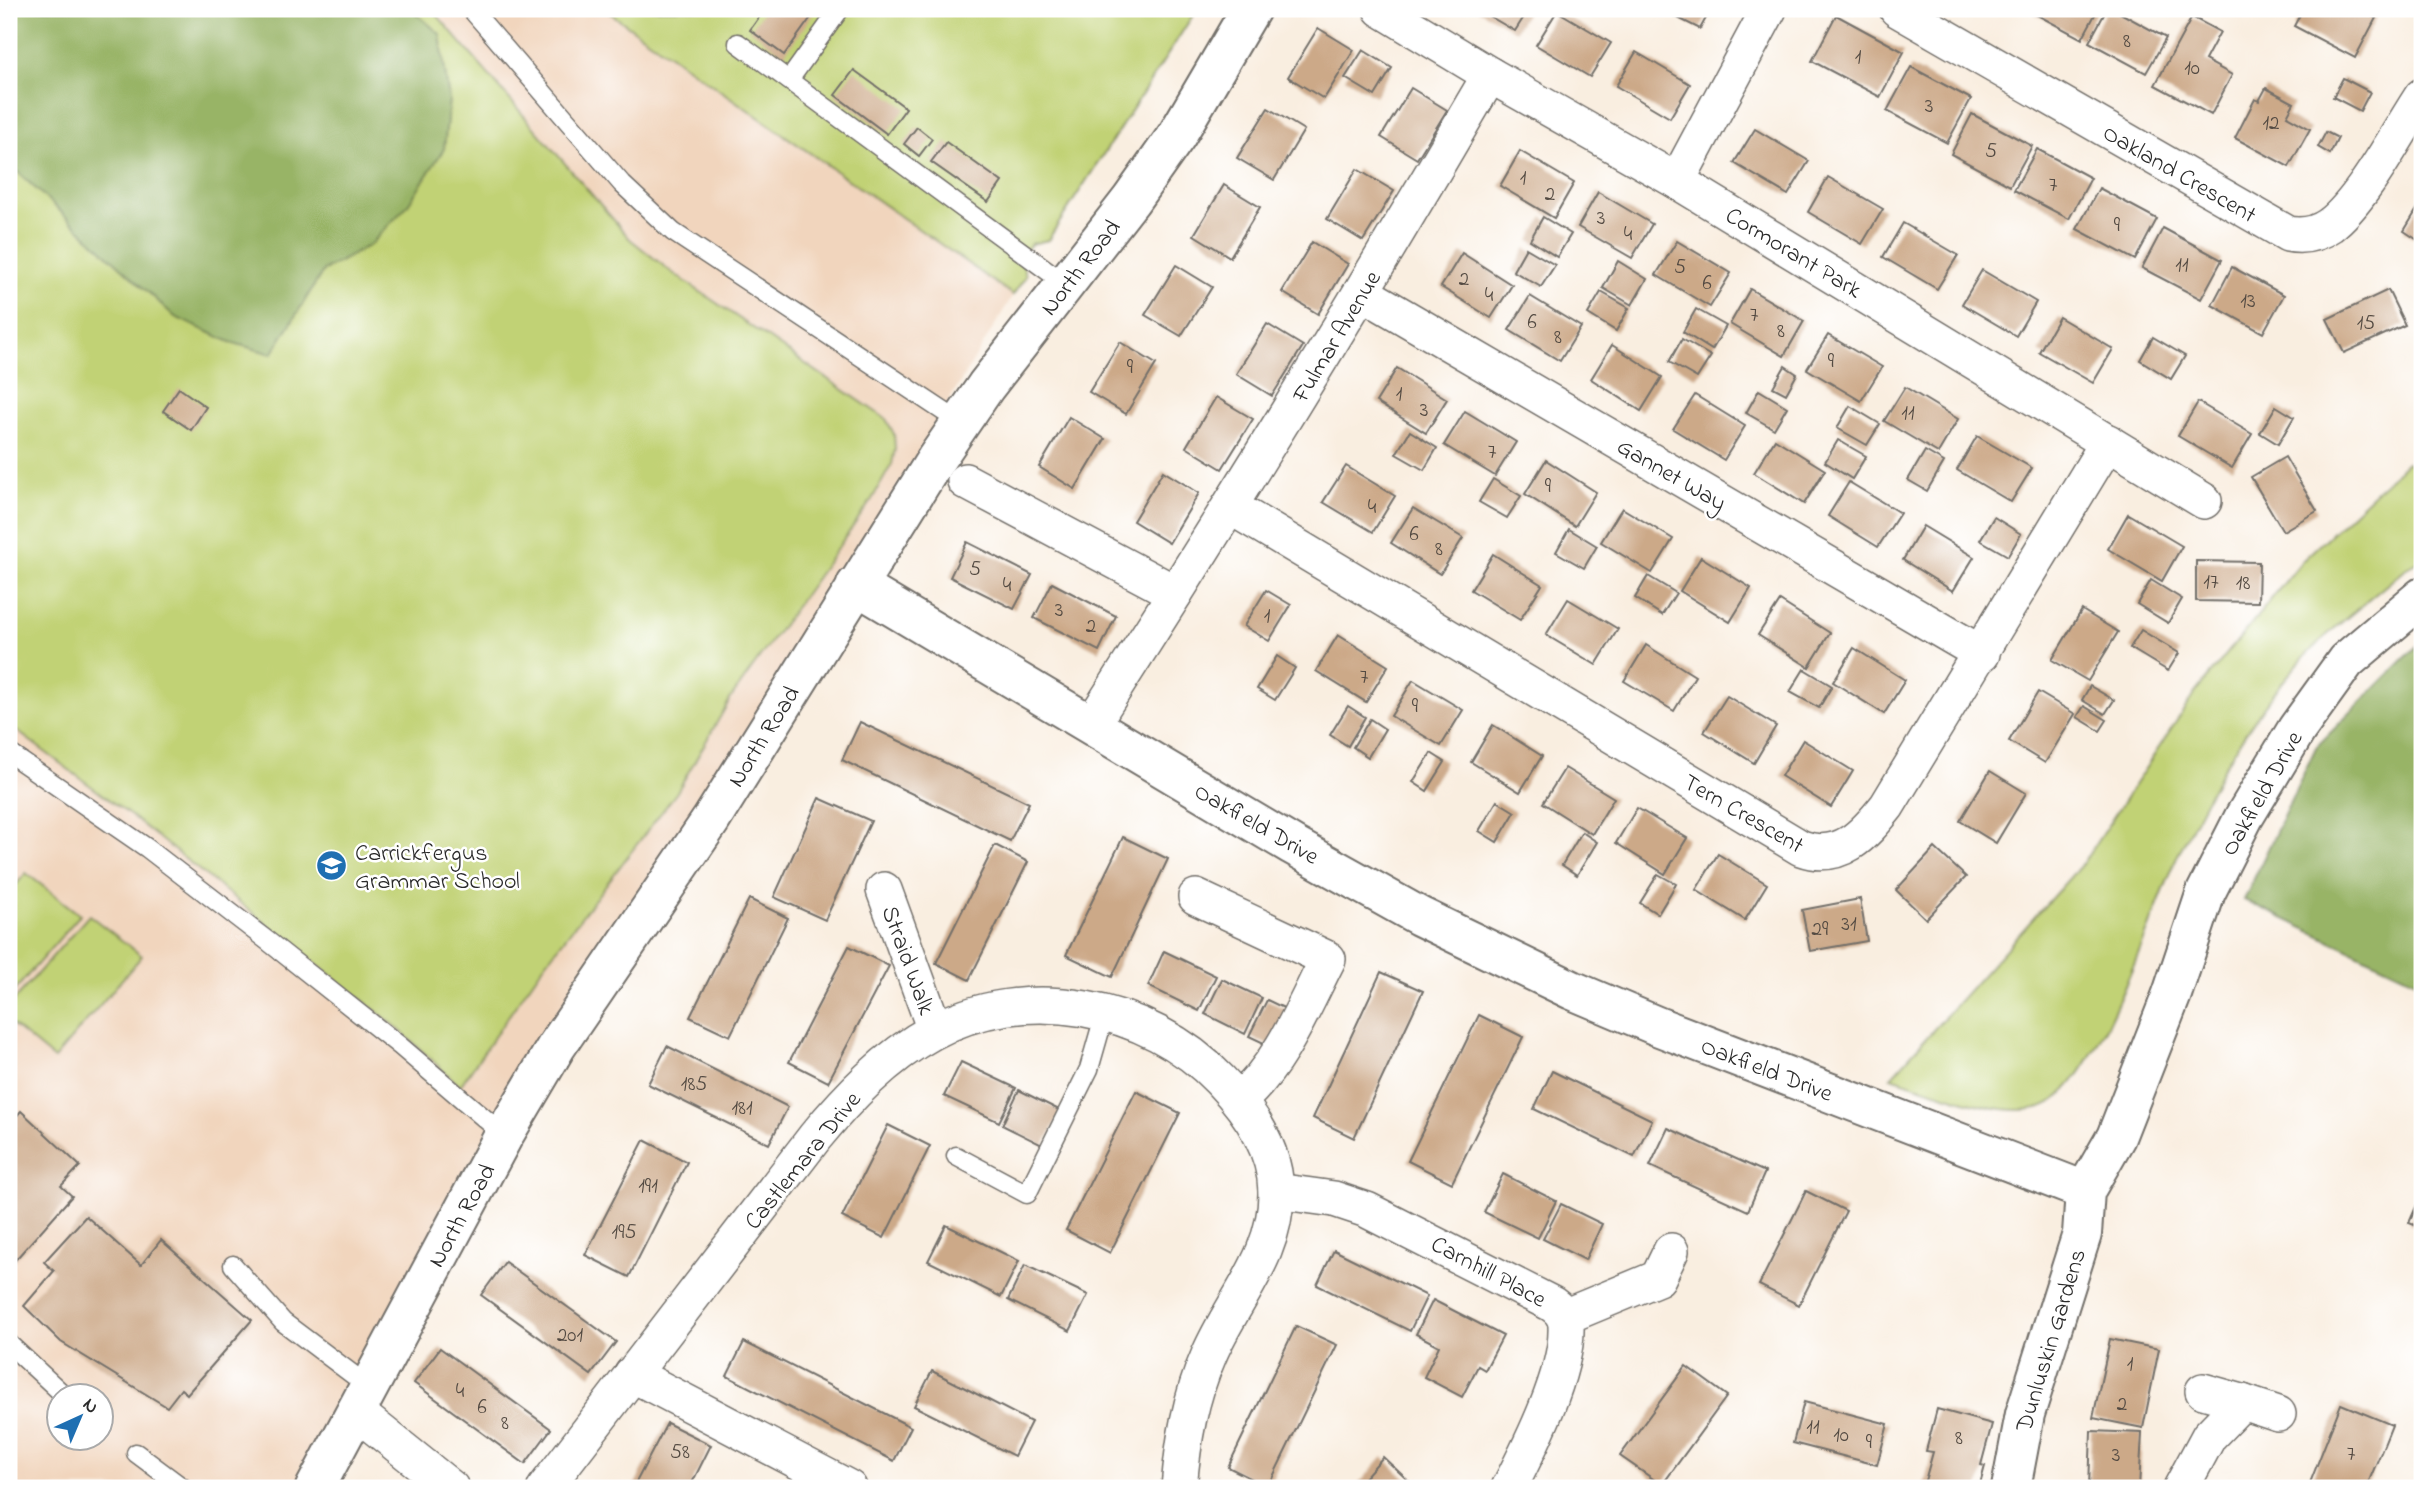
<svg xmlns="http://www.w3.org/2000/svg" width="2431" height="1497" font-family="'Indie Flower',sans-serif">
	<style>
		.built { fill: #f1d5bd; fill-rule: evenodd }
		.green { fill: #c1d274; stroke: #767e50; stroke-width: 2 }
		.forest { fill: #98b466; stroke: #627048; stroke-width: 2 }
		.building { fill: #cca988 }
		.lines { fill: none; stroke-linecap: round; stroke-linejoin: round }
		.service-casing { stroke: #736f6a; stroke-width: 21 }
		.minor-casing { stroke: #736f6a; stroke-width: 38 }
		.tertiary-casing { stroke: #736f6a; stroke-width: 42 }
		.service { stroke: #fff; stroke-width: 18 }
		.minor { stroke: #fff; stroke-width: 35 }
		.tertiary { stroke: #fff; stroke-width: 38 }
		.labels { text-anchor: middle; stroke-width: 5; stroke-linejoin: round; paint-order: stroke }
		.number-label { font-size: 21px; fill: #534a42 }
		.street-label { font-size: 24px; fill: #2b2b2b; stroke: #fff }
		.poi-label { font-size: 24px; fill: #2b2b2b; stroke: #fff; text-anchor: start }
	</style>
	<rect width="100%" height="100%" fill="#fff"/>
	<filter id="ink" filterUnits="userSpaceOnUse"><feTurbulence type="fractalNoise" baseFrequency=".0143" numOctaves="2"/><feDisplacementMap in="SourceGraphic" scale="14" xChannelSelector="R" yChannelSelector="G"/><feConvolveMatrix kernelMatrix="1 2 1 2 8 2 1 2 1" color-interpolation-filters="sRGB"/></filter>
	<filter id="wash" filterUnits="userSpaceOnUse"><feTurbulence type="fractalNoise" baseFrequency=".00686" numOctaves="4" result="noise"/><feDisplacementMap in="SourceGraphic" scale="28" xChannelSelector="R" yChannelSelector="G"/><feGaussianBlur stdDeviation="1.57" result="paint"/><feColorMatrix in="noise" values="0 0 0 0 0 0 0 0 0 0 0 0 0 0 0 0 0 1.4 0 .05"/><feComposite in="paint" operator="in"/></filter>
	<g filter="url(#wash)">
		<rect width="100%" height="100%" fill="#f9eee0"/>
		<path class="built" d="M9,9h595l409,286 -235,390 -243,361 -240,442h-286zM60,1396h42v42h-42z"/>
		<g class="green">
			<polygon points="9,9 432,9 630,239 670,271 886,419 894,434 895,449 892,464 871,501 731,698 677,792 539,972 460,1086 395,1026 131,816 9,725"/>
			<polygon points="604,9 1197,9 1048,240 1031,244 1021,258 1026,276 1013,295"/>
			<path d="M2407,462l15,10v88l-18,10c-35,31 -76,60 -107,95 -48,55 -87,122 -118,188 -25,54 -81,234 -135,253 -42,15 -110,-16 -153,-29l192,-214 112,-170 107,-132z"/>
			<polygon points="26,873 80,915 9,997 9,893"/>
			<polygon points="89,915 142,956 54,1059 9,1022 9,1006"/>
		</g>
		<g class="forest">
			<polygon points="9,9 411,9 440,34 449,100 444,149 407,206 370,245 323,271 272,354 230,342 175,317 9,164"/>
			<polygon points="2422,641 2422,984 2244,900 2316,747"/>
		</g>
		<g id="blocks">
			<g class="building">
				<polygon points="765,9 817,9 784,55 750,30"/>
				<polygon points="1477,9 1529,9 1515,31"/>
				<polygon points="1660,9 1711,9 1700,29"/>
				<polygon points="2026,9 2098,9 2082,39"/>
				<polygon points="2107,9 2113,9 2166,38 2146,73 2089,42"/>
				<polygon points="2303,9 2359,9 2376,18 2355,58 2294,26"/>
				<polygon points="1557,11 1611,43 1590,77 1536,45"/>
				<polygon points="1836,15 1904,52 1880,97 1812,61"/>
				<polygon points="2192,17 2220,32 2205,60 2232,75 2211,115 2155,85"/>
				<polygon points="1318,28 1354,50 1324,99 1288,77"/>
				<polygon points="1363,50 1392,68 1375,96 1345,78"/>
				<polygon points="1636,52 1690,84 1670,118 1616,86"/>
				<polygon points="1911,67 1971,99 1947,143 1887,111"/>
				<polygon points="854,70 906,108 887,134 835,95"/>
				<polygon points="2343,78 2370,92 2360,111 2333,97"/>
				<polygon points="1411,88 1447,110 1417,159 1381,137"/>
				<polygon points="2266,88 2294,103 2287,116 2310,129 2289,167 2235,138 2255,99 2259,101"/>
				<polygon points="1268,108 1304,130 1274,180 1237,158"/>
				<polygon points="1972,114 2032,146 2010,186 1951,154"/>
				<polygon points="917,127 932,139 919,156 904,144"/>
				<polygon points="1755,129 1809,161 1788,195 1734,163"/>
				<polygon points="2326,132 2338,138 2330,154 2318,147"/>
				<polygon points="946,142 1002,182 988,202 931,162"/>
				<polygon points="2037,149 2091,178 2069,219 2014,190"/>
				<polygon points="1520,151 1574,183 1554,218 1500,186"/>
				<polygon points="1357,169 1394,191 1363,241 1327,219"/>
				<polygon points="1828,177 1883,209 1862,244 1808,212"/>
				<polygon points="1224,185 1260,207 1230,257 1194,235"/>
				<polygon points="2099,188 2157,219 2135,260 2077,229"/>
				<polygon points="1598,192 1652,224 1632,258 1578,227"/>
				<polygon points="2422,201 2422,243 2404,231"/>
				<polygon points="1543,217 1571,234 1557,257 1530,240"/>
				<polygon points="1903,223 1958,255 1937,289 1883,257"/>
				<polygon points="2163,228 2222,260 2201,299 2142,268"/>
				<polygon points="1677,241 1731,273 1710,307 1656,275"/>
				<polygon points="1312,242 1348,264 1318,314 1282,292"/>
				<polygon points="1526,248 1555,265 1541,287 1513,271"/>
				<polygon points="1462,253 1512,285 1491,318 1441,287"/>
				<polygon points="1618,261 1647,279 1632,305 1603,288"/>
				<polygon points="1176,265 1212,287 1181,336 1145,315"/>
				<polygon points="2232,267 2284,295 2263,333 2212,305"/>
				<polygon points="1982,270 2036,302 2016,336 1962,304"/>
				<polygon points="1750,289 1804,321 1784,356 1730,324"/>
				<polygon points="2388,290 2405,325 2344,353 2327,319"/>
				<polygon points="1601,292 1629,308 1616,331 1588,314"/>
				<polygon points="1530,296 1581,327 1560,361 1509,330"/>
				<polygon points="1696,309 1726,326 1712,350 1683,332"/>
				<polygon points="2059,317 2113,349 2093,383 2039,352"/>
				<polygon points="1267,324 1303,346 1272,396 1236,374"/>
				<polygon points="1828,335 1882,367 1861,401 1807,369"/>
				<polygon points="2153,337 2185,356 2171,379 2140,360"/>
				<polygon points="1682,339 1711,356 1697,378 1669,362"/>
				<polygon points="1120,342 1156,364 1126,414 1089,392"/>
				<polygon points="1612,345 1662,377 1641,411 1591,379"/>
				<polygon points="1785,366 1797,374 1786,394 1773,387"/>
				<polygon points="1397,368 1447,399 1426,433 1376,402"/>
				<polygon points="1905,387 1958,419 1938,453 1884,421"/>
				<polygon points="179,388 206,407 191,430 163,411"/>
				<polygon points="1759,390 1787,407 1774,429 1746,413"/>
				<polygon points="1695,395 1745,426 1724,460 1673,429"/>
				<polygon points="1216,397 1253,419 1222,469 1186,447"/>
				<polygon points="2198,402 2252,434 2232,468 2178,436"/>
				<polygon points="1850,406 1880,424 1867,445 1837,428"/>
				<polygon points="2276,406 2294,417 2278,444 2260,433"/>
				<polygon points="1465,411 1516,442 1495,476 1444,445"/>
				<polygon points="1069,417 1105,439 1075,489 1039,467"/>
				<polygon points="1410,431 1437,448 1424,470 1396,454"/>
				<polygon points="1977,436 2032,468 2011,502 1957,470"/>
				<polygon points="1775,439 1825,470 1804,504 1754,473"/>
				<polygon points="1838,440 1866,456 1852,479 1825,462"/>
				<polygon points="1925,451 1944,462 1927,491 1908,480"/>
				<polygon points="2285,457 2317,511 2283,531 2251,477"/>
				<polygon points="1546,460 1596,492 1575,526 1525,494"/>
				<polygon points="1346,466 1395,496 1373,532 1323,502"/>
				<polygon points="1163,471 1199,493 1169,543 1133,521"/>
				<polygon points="1493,479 1521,496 1507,518 1479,502"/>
				<polygon points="1849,482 1900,513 1878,547 1828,516"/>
				<polygon points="1413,508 1463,538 1440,574 1391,543"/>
				<polygon points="1622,508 1673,539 1652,573 1601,542"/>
				<polygon points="2128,514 2182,546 2162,581 2108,549"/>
				<polygon points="1994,517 2021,534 2008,556 1980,540"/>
				<polygon points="1923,526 1974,557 1953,591 1903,560"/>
				<polygon points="1569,529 1597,546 1584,568 1556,552"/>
				<polygon points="967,542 1032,575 1014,609 950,577"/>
				<polygon points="1493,554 1542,585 1520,620 1471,590"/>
				<polygon points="1701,557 1751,588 1730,622 1680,591"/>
				<polygon points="2196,561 2259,562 2258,602 2196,601"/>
				<polygon points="1648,576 1676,593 1662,615 1635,598"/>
				<polygon points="2151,580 2182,599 2168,623 2137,604"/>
				<polygon points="1052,583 1116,616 1099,651 1034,618"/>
				<polygon points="1266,590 1291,605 1269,641 1244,626"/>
				<polygon points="1568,599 1618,629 1596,665 1546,635"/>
				<polygon points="1780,601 1830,633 1809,667 1758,635"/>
				<polygon points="2082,610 2118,632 2088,681 2052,660"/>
				<polygon points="2141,630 2179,653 2168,671 2130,648"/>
				<polygon points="1338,635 1388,666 1366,702 1316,671"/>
				<polygon points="1646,645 1695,676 1674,711 1624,681"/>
				<polygon points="1854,648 1905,680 1884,714 1833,682"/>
				<polygon points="1277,656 1295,668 1275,700 1257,689"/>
				<polygon points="1804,669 1832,686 1819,708 1790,692"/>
				<polygon points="1413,680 1463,710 1441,746 1391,716"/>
				<polygon points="2090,686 2114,700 2105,714 2082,700"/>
				<polygon points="2038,692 2075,714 2045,763 2009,741"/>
				<polygon points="1727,696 1776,726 1754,763 1704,732"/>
				<polygon points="1348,706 1365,717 1348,746 1330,735"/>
				<polygon points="2084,706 2107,720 2100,731 2077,717"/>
				<polygon points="1370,719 1385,729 1368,757 1353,747"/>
				<polygon points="860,722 1029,803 1010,841 842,760"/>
				<polygon points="1493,725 1542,756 1520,792 1471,762"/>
				<polygon points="1803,740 1853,771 1831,807 1781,776"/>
				<polygon points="1431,753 1445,762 1427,791 1413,782"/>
				<polygon points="1565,768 1614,798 1592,834 1543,803"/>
				<polygon points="1990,771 2026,793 1996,843 1960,821"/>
				<polygon points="819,798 871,821 825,920 774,897"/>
				<polygon points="1497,801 1515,812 1497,842 1479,831"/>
				<polygon points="1637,808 1687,838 1665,874 1616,843"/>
				<polygon points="1582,832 1597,842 1577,875 1562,865"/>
				<polygon points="1123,837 1168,859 1112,977 1066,955"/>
				<polygon points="995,845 1028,862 969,980 936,963"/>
				<polygon points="1935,848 1966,877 1926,919 1896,890"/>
				<polygon points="1718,854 1767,884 1745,920 1696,890"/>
				<polygon points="1658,874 1676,884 1658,914 1640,903"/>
				<polygon points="749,899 788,918 730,1036 690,1017"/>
				<polygon points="1860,899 1867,941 1810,951 1802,910"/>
				<polygon points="849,946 889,966 828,1082 789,1062"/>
				<polygon points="1164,951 1216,976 1199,1011 1148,986"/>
				<polygon points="1381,972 1423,991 1354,1138 1313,1118"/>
				<polygon points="1222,979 1262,998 1245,1034 1205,1014"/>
				<polygon points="1267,1000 1288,1010 1270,1046 1249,1036"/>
				<polygon points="1479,1015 1523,1037 1452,1183 1408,1161"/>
				<polygon points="667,1046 788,1107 769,1144 648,1084"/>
				<polygon points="961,1062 1016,1088 999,1122 944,1096"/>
				<polygon points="1552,1071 1652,1120 1634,1157 1534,1109"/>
				<polygon points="1019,1090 1061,1111 1044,1146 1002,1125"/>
				<polygon points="1136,1091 1180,1113 1110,1253 1066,1230"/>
				<polygon points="21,1111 80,1166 61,1186 72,1196 9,1267 9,1114 14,1119"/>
				<polygon points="888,1125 930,1146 884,1238 842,1217"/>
				<polygon points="1668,1128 1765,1172 1748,1211 1650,1166"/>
				<polygon points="644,1140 687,1162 629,1277 585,1255"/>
				<polygon points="1503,1174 1556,1201 1538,1238 1484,1212"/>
				<polygon points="1806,1191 1846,1211 1799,1305 1759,1285"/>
				<polygon points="2422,1193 2422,1228 2409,1223"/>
				<polygon points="1561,1204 1602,1224 1585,1260 1543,1239"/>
				<polygon points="86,1216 141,1265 161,1240 252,1320 187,1394 181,1389 167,1407 61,1342 24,1306 54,1271 44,1262"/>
				<polygon points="946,1225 1019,1261 1001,1297 928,1261"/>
				<polygon points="1334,1250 1427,1296 1410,1331 1317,1285"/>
				<polygon points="505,1262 616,1342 591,1375 481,1295"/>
				<polygon points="1025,1265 1088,1295 1070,1331 1008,1300"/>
				<polygon points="1433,1300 1503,1336 1485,1370 1478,1366 1462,1397 1424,1377 1439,1346 1416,1334"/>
				<polygon points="1296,1326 1337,1345 1268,1487 1228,1467"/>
				<polygon points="2110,1339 2159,1349 2143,1428 2093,1418"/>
				<polygon points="744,1342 911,1427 894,1461 727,1376"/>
				<polygon points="440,1348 551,1429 525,1464 414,1383"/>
				<polygon points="1686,1366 1727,1396 1662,1485 1620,1456"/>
				<polygon points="932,1371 1031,1422 1014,1456 914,1406"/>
				<polygon points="1804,1402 1888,1424 1877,1465 1793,1443"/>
				<polygon points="2341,1404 2392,1425 2382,1450 2366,1488 2308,1488"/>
				<polygon points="1937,1409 1992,1424 1981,1465 1985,1466 1979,1488 1923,1488 1933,1452 1926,1451"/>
				<polygon points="667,1423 711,1445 694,1479 689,1488 633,1488"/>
				<polygon points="2091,1431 2142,1433 2139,1488 2089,1488"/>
				<polygon points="1383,1457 1414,1486 1412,1488 1355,1488"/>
			</g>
		</g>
	</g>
	<g filter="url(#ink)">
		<use href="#blocks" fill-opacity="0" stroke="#736f6a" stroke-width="2"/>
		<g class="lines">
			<defs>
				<g id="service">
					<polyline points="471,9 622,184 673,232 961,423"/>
					<polyline points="738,43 1067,285"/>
					<polyline points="789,80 840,9"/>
					<polyline points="9,753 147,848 269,942 400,1046 504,1135"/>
					<polyline points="956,1156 1027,1194 1089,1069 1105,1013"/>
					<polyline points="233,1265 283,1322 368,1386"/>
					<polyline points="9,1344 65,1396"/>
					<polyline points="136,1453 183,1488"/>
				</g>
				<g id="minor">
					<polyline points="1381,9 1490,75 1677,181 2204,501"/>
					<path d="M1897,9l391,225c15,3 29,0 42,-9 33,-25 68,-93 92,-129"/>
					<polyline points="1677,181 1769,9"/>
					<polyline points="1363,293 1982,654"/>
					<polyline points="965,481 1175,593"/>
					<path d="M1231,507l570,341c39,14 63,-13 86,-42l221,-364"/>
					<path d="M1094,727l8,-19c134,-209 263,-419 388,-633"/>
					<polyline points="884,890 935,1030"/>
					<path d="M1196,897l132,62c-26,51 -46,103 -89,142"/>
					<path d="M1276,1191l58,8 33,11 185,94c7,5 14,12 14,22 2,46 -36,121 -57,162"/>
					<polyline points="1564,1317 1658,1278 1671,1251"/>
					<polyline points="632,1374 849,1488"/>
					<polyline points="2203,1391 2242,1402"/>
					<polyline points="355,1411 451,1488"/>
					<path d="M545,1488l270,-351c33,-40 71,-80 117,-105 93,-51 217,-27 288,48 29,30 55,67 56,111 1,65 -43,108 -67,164 -19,43 -26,86 -30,133"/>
					<polyline points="2181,1488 2209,1436 2242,1402 2278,1414"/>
				</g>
				<g id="tertiary">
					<polyline points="856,585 1292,845 1419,916 1572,990 1657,1026 2085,1191 2116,1137 2172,994 2206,892 2244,817 2297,729 2346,661 2422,597"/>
					<polyline points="315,1488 504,1135 556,1047 711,820 936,459 986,386 1131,200 1177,135 1251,9"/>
					<polyline points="2011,1488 2025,1414 2082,1234 2085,1191"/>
				</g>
			</defs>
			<use href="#service" class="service-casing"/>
			<use href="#minor" class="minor-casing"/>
			<use href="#tertiary" class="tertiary-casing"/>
			<use href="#service" class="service"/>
			<use href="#minor" class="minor"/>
			<use href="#tertiary" class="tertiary"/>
		</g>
	</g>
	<defs>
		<symbol id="school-disc" viewBox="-11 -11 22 22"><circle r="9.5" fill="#1f6fb2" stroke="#fff"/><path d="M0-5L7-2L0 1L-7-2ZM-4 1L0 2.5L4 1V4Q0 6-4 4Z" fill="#fff"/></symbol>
	</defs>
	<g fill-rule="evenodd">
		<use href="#school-disc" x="314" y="848" width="35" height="35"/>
	</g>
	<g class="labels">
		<g class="number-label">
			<text x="2127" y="47">8</text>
			<text x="1858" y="63">1</text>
			<text x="2192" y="74">10</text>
			<text x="1929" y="112">3</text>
			<text x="2271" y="129">12</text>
			<text x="1991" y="157">5</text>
			<text x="1523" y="184">1</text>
			<text x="2053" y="191">7</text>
			<text x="1550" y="200">2</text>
			<text x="1601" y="224">3</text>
			<text x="2117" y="231">9</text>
			<text x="1628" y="240">4</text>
			<text x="2182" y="271">11</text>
			<text x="1680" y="273">5</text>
			<text x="1464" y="285">2</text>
			<text x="1707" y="289">6</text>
			<text x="1489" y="301">4</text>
			<text x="2248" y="307">13</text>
			<text x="1754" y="321">7</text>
			<text x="1532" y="328">6</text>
			<text x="2366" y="329">15</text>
			<text x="1781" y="337">8</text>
			<text x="1558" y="343">8</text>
			<text x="1831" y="367">9</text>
			<text x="1130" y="373">9</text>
			<text x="1399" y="400">1</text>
			<text x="1424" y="416">3</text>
			<text x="1908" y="419">11</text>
			<text x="1492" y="458">7</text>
			<text x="1548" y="492">9</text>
			<text x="1372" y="513">4</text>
			<text x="1414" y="540">6</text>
			<text x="1439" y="555">8</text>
			<text x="975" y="575">5</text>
			<text x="2211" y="588">17</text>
			<text x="2243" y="589">18</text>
			<text x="1007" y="591">4</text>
			<text x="1059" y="616">3</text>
			<text x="1267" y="622">1</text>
			<text x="1091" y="632">2</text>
			<text x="1364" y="683">7</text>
			<text x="1415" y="712">9</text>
			<text x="1849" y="930">31</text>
			<text x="1820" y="935">29</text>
			<text x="694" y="1090">185</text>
			<text x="742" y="1114">181</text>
			<text x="648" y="1192">191</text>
			<text x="624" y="1238">195</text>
			<text x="570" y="1341">201</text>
			<text x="2130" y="1370">1</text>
			<text x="460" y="1397">4</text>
			<text x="2122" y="1410">2</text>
			<text x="482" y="1413">6</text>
			<text x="505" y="1429">8</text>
			<text x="1813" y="1433">11</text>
			<text x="1841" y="1441">10</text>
			<text x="1959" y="1444">8</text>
			<text x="1869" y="1448">9</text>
			<text x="680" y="1458">58</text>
			<text x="2351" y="1460">7</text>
			<text x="2116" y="1461">3</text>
		</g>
		<g class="street-label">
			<text transform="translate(2180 173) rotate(30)" y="8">Oakland Crescent</text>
			<text transform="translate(1794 252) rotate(31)" y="8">Cormorant Park</text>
			<text transform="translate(1080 267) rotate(-52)" y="8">North Road</text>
			<text transform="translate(1336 336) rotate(-59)" y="8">Fulmar Avenue</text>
			<text transform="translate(1672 474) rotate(30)" y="8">Gannet Way</text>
			<text transform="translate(763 736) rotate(-58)" y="8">North Road</text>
			<text transform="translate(2261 793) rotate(-60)" y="8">Oakfield Drive</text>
			<text transform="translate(1744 813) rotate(30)" y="8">Tern Crescent</text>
			<text transform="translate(1257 823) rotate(30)" y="8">Oakfield Drive</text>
			<text transform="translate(909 960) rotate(70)" y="8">Straid Walk</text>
			<text transform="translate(1767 1069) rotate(21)" y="8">Oakfield Drive</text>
			<text transform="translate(802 1160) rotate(-51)" y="8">Castlemara Drive</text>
			<text transform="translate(461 1215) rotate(-61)" y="8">North Road</text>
			<text transform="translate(1489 1271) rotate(28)" y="8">Carnhill Place</text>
			<text transform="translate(2050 1340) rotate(-73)" y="8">Dunluskin Gardens</text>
		</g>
		<g class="poi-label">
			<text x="355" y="860">Carrickfergus<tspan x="355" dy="28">Grammar School</tspan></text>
		</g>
	</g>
	<rect width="2431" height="1497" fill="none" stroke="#fff" stroke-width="35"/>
	<g transform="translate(80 1417) rotate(44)"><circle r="33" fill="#ffffff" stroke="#aaaaaa" stroke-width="2"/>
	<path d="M0-5L12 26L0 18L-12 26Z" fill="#1f6fb2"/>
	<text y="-10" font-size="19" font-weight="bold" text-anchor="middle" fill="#2b2b2b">N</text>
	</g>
</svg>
